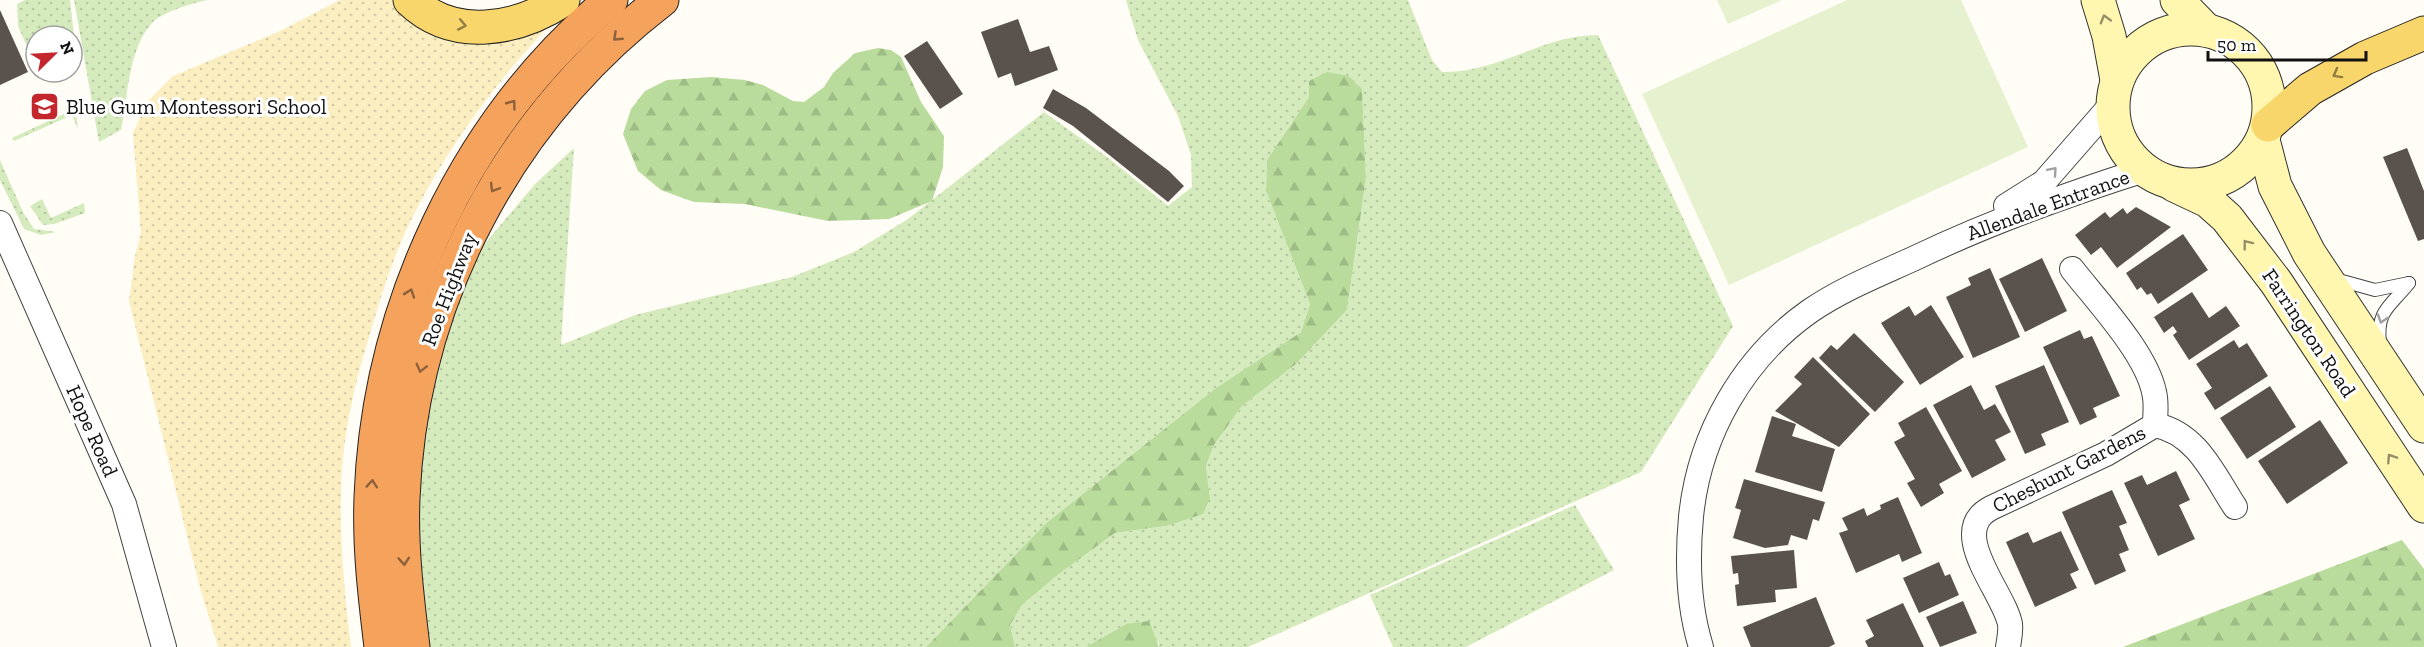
<svg xmlns="http://www.w3.org/2000/svg" width="2424" height="647" font-family="'Zilla Slab',serif">
	<style>
		.grass { fill: url(#grass-dots) }
		.forest { fill: url(#forest-firs) }
		.sand { fill: url(#sand-dots) }
		.pitch { fill: #e6f2cf }
		.building { fill: #5a524d }
		.lines { fill: none; stroke-linecap: round; stroke-linejoin: round }
		.service-casing { stroke: #444; stroke-width: 14 }
		.minor-casing { stroke: #444; stroke-width: 26 }
		.secondary-casing { stroke: #333; stroke-width: 35 }
		.primary-casing { stroke: #222; stroke-width: 35 }
		.motorway-casing { stroke: #222; stroke-width: 35 }
		.service { stroke: #fff; stroke-width: 12 }
		.minor { stroke: #fff; stroke-width: 24 }
		.secondary { stroke: #fff6b0; stroke-width: 33 }
		.primary { stroke: #f9d66b; stroke-width: 33 }
		.motorway { stroke: #f5a25d; stroke-width: 33 }
		.oneway { stroke: #948f68 }
		.oneway2 { stroke: #917d42 }
		.oneway3 { stroke: #8e613b }
		.oneway4 { stroke: #a0a0a0 }
		.labels { text-anchor: middle; stroke-width: 6; stroke-linejoin: round; paint-order: stroke }
		.poi-label { font-size: 21px; fill: #111; stroke: #fff; text-anchor: start }
		.street-label { font-size: 21px; fill: #111; stroke: #fff }
	</style>
	<defs>
		<pattern id="grass-dots" width="8" height="8" patternUnits="userSpaceOnUse" patternTransform="scale(1.5)"><rect width="8" height="8" fill="#d5ebbd"/><path d="M2 2h.1M6 6h.1" fill="none" stroke="#b6c8a1" stroke-width="1.8" stroke-linecap="round"/></pattern>
		<pattern id="forest-firs" width="22" height="20" patternUnits="userSpaceOnUse" patternTransform="scale(1.5)"><rect width="22" height="20" fill="#b9dc9c"/><path d="M5 1l3.5 6h-7zM16 11l3.5 6h-7z" fill="#9ebc85"/></pattern>
		<pattern id="sand-dots" width="8" height="8" patternUnits="userSpaceOnUse" patternTransform="scale(1.5)"><rect width="8" height="8" fill="#fbeec1"/><path d="M2 2h.1M6 6h.1" fill="none" stroke="#d6cba5" stroke-width="1.8" stroke-linecap="round"/></pattern>
	</defs>
	<rect width="100%" height="100%" fill="#fffdf5"/>
	<g class="grass">
		<polygon points="25,0 70,0 76,53 72,54 72,36 36,36 36,67 18,26 17,4"/>
		<path d="M74,0h134c-13,2 -48,13 -56,23 -24,27 -24,73 -31,107l-22,12z"/>
		<path d="M1126,0h282l24,60 10,12c59,1 99,-37 156,-37l135,291 -92,146 -393,175h-89v-4l-33,-19 -40,23h-71l-5,-22 12,-20 37,-31 56,-41 51,-7 44,-28 -4,-32 8,-21 28,-39 54,-42 51,-54 19,-132 -4,-89 -13,-13 -40,21 -42,63 -1,31 44,113 -9,28 -85,56 -171,136 -119,123h-498l-10,-83v-99l16,-104 34,-97 67,-80 39,-36 -13,197 74,-30 157,-38 62,-25 54,-33 136,-107 63,45 61,49 24,-19 -1,-32 -13,-39 -40,-76z"/>
		<polygon points="65,98 74,99 78,129 72,115 14,141 12,138 70,111"/>
		<polygon points="0,160 23,212 34,229 56,232 41,235 24,229 0,180"/>
		<polygon points="42,199 51,218 84,203 85,213 54,224 43,225 30,206"/>
		<polygon points="1575,505 1614,570 1466,647 1393,647 1370,595"/>
	</g>
	<g class="forest">
		<polygon points="878,48 891,50 901,57 921,102 944,136 943,167 932,201 889,219 828,221 745,204 694,202 661,190 638,171 623,134 631,109 645,91 667,80 711,77 745,80 763,85 793,101 804,102 824,87 833,73 855,53"/>
		<polygon points="1327,72 1349,76 1362,89 1366,178 1347,310 1296,364 1242,406 1214,445 1206,466 1210,498 1203,514 1166,526 1115,533 1059,574 1022,605 1010,625 1015,647 926,647 1045,524 1216,388 1301,332 1310,304 1266,191 1267,160 1309,97 1309,81"/>
		<polygon points="2402,540 2424,569 2424,647 2123,647"/>
		<polygon points="1149,621 1159,647 1086,647 1126,624"/>
	</g>
	<path class="sand" d="M340,0h58l150,27c-53,56 -99,119 -134,187 -20,39 -33,82 -45,123 -16,52 -28,107 -28,161 -1,49 4,100 10,149h-133l-18,-59 -71,-287 6,-45 6,-23 -8,-100 15,-32 25,-25 105,-44z"/>
	<g class="pitch">
		<polygon points="1717,0 1782,0 1728,24"/>
		<polygon points="1847,0 1961,0 2028,147 1729,285 1642,94"/>
	</g>
	<g class="building">
		<polygon points="0,10 28,72 0,85"/>
		<polygon points="1018,19 1030,52 1049,46 1058,70 1015,86 1011,73 998,78 981,32"/>
		<polygon points="927,41 963,94 940,109 904,56"/>
		<polygon points="1053,89 1086,108 1169,171 1184,186 1168,202 1073,126 1043,108"/>
		<polygon points="2407,148 2424,191 2424,239 2418,241 2383,157"/>
		<polygon points="2136,207 2171,227 2117,268 2101,247 2091,255 2075,235 2105,212 2110,218 2123,208 2127,214"/>
		<polygon points="2183,234 2208,270 2158,304 2151,293 2147,295 2141,287 2137,290 2126,273"/>
		<polygon points="2042,258 2067,311 2025,332 1999,279"/>
		<polygon points="1990,268 2020,337 1973,358 1946,297 1971,285 1968,278"/>
		<polygon points="2192,292 2209,318 2226,306 2240,326 2189,360 2173,335 2177,332 2173,326 2164,333 2154,317"/>
		<polygon points="1931,305 1964,357 1920,385 1881,323 1909,306 1915,316"/>
		<polygon points="2080,330 2084,339 2092,336 2120,396 2093,408 2097,417 2080,425 2043,347"/>
		<polygon points="1854,333 1904,382 1875,412 1819,358 1831,345 1837,350"/>
		<polygon points="2234,340 2239,348 2247,343 2268,376 2215,410 2204,393 2212,388 2196,364"/>
		<polygon points="1813,357 1870,414 1839,447 1775,411 1802,384 1794,377"/>
		<polygon points="2044,365 2069,422 2041,434 2046,445 2025,454 1995,386"/>
		<polygon points="1971,385 1984,410 1995,404 2011,432 1995,440 2006,460 1972,478 1933,405"/>
		<polygon points="2270,386 2296,427 2247,459 2220,418"/>
		<polygon points="1926,407 1962,471 1939,484 1944,493 1921,507 1907,483 1915,479 1894,442 1905,436 1898,423"/>
		<polygon points="1772,416 1796,424 1792,436 1835,449 1822,492 1755,472"/>
		<polygon points="2320,420 2348,463 2287,504 2258,461"/>
		<polygon points="2176,471 2190,500 2179,505 2195,539 2158,556 2124,483 2142,475 2147,485"/>
		<polygon points="1744,479 1825,502 1819,521 1813,519 1807,540 1791,535 1788,545 1765,548 1733,538 1741,510 1735,508"/>
		<polygon points="2112,490 2127,523 2119,526 2129,550 2119,554 2126,571 2095,585 2062,512"/>
		<polygon points="1898,497 1922,553 1902,562 1899,554 1856,573 1839,533 1848,530 1842,518 1864,508 1867,516 1881,509 1880,505"/>
		<polygon points="2061,531 2079,570 2070,574 2077,588 2035,607 2006,542 2028,532 2033,543"/>
		<polygon points="1794,550 1797,588 1775,590 1776,602 1737,606 1735,585 1739,584 1738,573 1733,574 1731,556"/>
		<polygon points="1939,562 1945,576 1950,574 1959,595 1919,613 1903,578"/>
		<polygon points="1816,597 1835,644 1829,647 1751,647 1743,627"/>
		<polygon points="1963,601 1977,633 1940,647 1926,617"/>
		<polygon points="1903,603 1924,647 1868,647 1865,641 1874,636 1866,620"/>
	</g>
	<g class="lines">
		<defs>
			<g id="service">
				<polyline points="2335,279 2375,290 2409,283"/>
				<path d="M2380,343c-4,-33 11,-37 29,-60"/>
			</g>
			<g id="minor">
				<polyline points="2006,206 2044,182 2112,104"/>
				<polyline points="0,223 124,504 164,647"/>
				<path d="M2155,425c42,8 59,50 80,82"/>
				<path d="M1701,647c-13,-42 -14,-87 -10,-130 8,-82 52,-159 119,-206 32,-22 70,-37 105,-53 75,-36 150,-63 229,-88"/>
				<path d="M2008,647c1,-7 3,-15 2,-23 -6,-32 -64,-92 -19,-116l115,-54 49,-29c0,-11 2,-22 -1,-33 -8,-39 -57,-91 -82,-123"/>
			</g>
			<g id="secondary">
				<polyline points="2098,0 2109,36 2117,80"/>
				<polyline points="2177,0 2206,30"/>
				<circle cx="2191" cy="107" r="78"/>
				<polyline points="2263,140 2275,186 2309,253 2424,426"/>
				<polyline points="2174,185 2208,201 2227,218 2276,282 2424,506"/>
			</g>
			<g id="primary">
				<path d="M410,0c44,42 107,30 153,0"/>
				<polyline points="2268,125 2310,89 2365,58 2424,33"/>
			</g>
			<g id="motorway">
				<path d="M381,647c-6,-50 -12,-99 -10,-150 7,-189 94,-376 240,-497"/>
				<path d="M413,647c-6,-50 -12,-99 -10,-149 8,-197 103,-378 259,-498"/>
			</g>
		</defs>
		<use href="#service" class="service-casing"/>
		<use href="#minor" class="minor-casing"/>
		<use href="#secondary" class="secondary-casing"/>
		<use href="#primary" class="primary-casing"/>
		<use href="#motorway" class="motorway-casing"/>
		<use href="#service" class="service"/>
		<use href="#minor" class="minor"/>
		<use href="#secondary" class="secondary"/>
		<use href="#primary" class="primary"/>
		<use href="#motorway" class="motorway"/>
	</g>
	<defs><path id="oneway-chevron" d="M-2-3.5L2.5 0L-2 3.5" fill="none" stroke-width="1.6" stroke-linecap="round" stroke-linejoin="round" transform="scale(1.5)"/></defs>
	<g class="oneway">
		<use href="#oneway-chevron" transform="translate(2105 19) rotate(-106)"/>
		<use href="#oneway-chevron" transform="translate(2247 244) rotate(-128)"/>
		<use href="#oneway-chevron" transform="translate(2391 458) rotate(-123)"/>
	</g>
	<g class="oneway2">
		<use href="#oneway-chevron" transform="translate(462 25) rotate(11)"/>
		<use href="#oneway-chevron" transform="translate(2337 74) rotate(151)"/>
	</g>
	<g class="oneway3">
		<use href="#oneway-chevron" transform="translate(617 37) rotate(137)"/>
		<use href="#oneway-chevron" transform="translate(512 104) rotate(-53)"/>
		<use href="#oneway-chevron" transform="translate(494 188) rotate(121)"/>
		<use href="#oneway-chevron" transform="translate(410 293) rotate(-71)"/>
		<use href="#oneway-chevron" transform="translate(421 368) rotate(104)"/>
		<use href="#oneway-chevron" transform="translate(372 484) rotate(-86)"/>
		<use href="#oneway-chevron" transform="translate(404 561) rotate(86)"/>
	</g>
	<g class="oneway4">
		<use href="#oneway-chevron" transform="translate(2053 171) rotate(-49)"/>
		<use href="#oneway-chevron" transform="translate(2382 319) rotate(108)"/>
	</g>
	<defs>
		<symbol id="school-square" viewBox="-11 -11 22 22"><rect x="-9" y="-9" width="18" height="18" rx="4" fill="#c4262e" stroke="#fff"/><path d="M0-5L7-2L0 1L-7-2ZM-4 1L0 2.5L4 1V4Q0 6-4 4Z" fill="#fff"/></symbol>
	</defs>
	<g fill-rule="evenodd">
		<use href="#school-square" x="28" y="90" width="33" height="33"/>
	</g>
	<g class="labels">
		<g class="poi-label">
			<text x="66" y="114">Blue Gum Montessori School</text>
		</g>
		<g class="street-label">
			<text transform="translate(2048 205) rotate(-20)" y="7">Allendale Entrance</text>
			<text transform="translate(449 289) rotate(-69)" y="7">Roe Highway</text>
			<text transform="translate(2309 333) rotate(56)" y="7">Farrington Road</text>
			<text transform="translate(92 431) rotate(66)" y="7">Hope Road</text>
			<text transform="translate(2069 469) rotate(-27)" y="7">Cheshunt Gardens</text>
		</g>
	</g>
	<g transform="translate(54 54) rotate(66)"><circle r="28" fill="#ffffff" stroke="#a0a0a0" stroke-width="1.5"/>
	<path d="M0-4.5L10 22L0 15L-10 22Z" fill="#c4262e"/>
	<text y="-9" font-size="16" font-weight="bold" text-anchor="middle" fill="#111111">N</text>
	</g>
	<path d="M2208 51v9h158v-9" fill="none" stroke="#111111" stroke-width="3"/>
	<text x="2217" y="51" font-size="18" fill="#111111" stroke="#ffffff" stroke-width="4.5" paint-order="stroke">50 m</text>
</svg>
